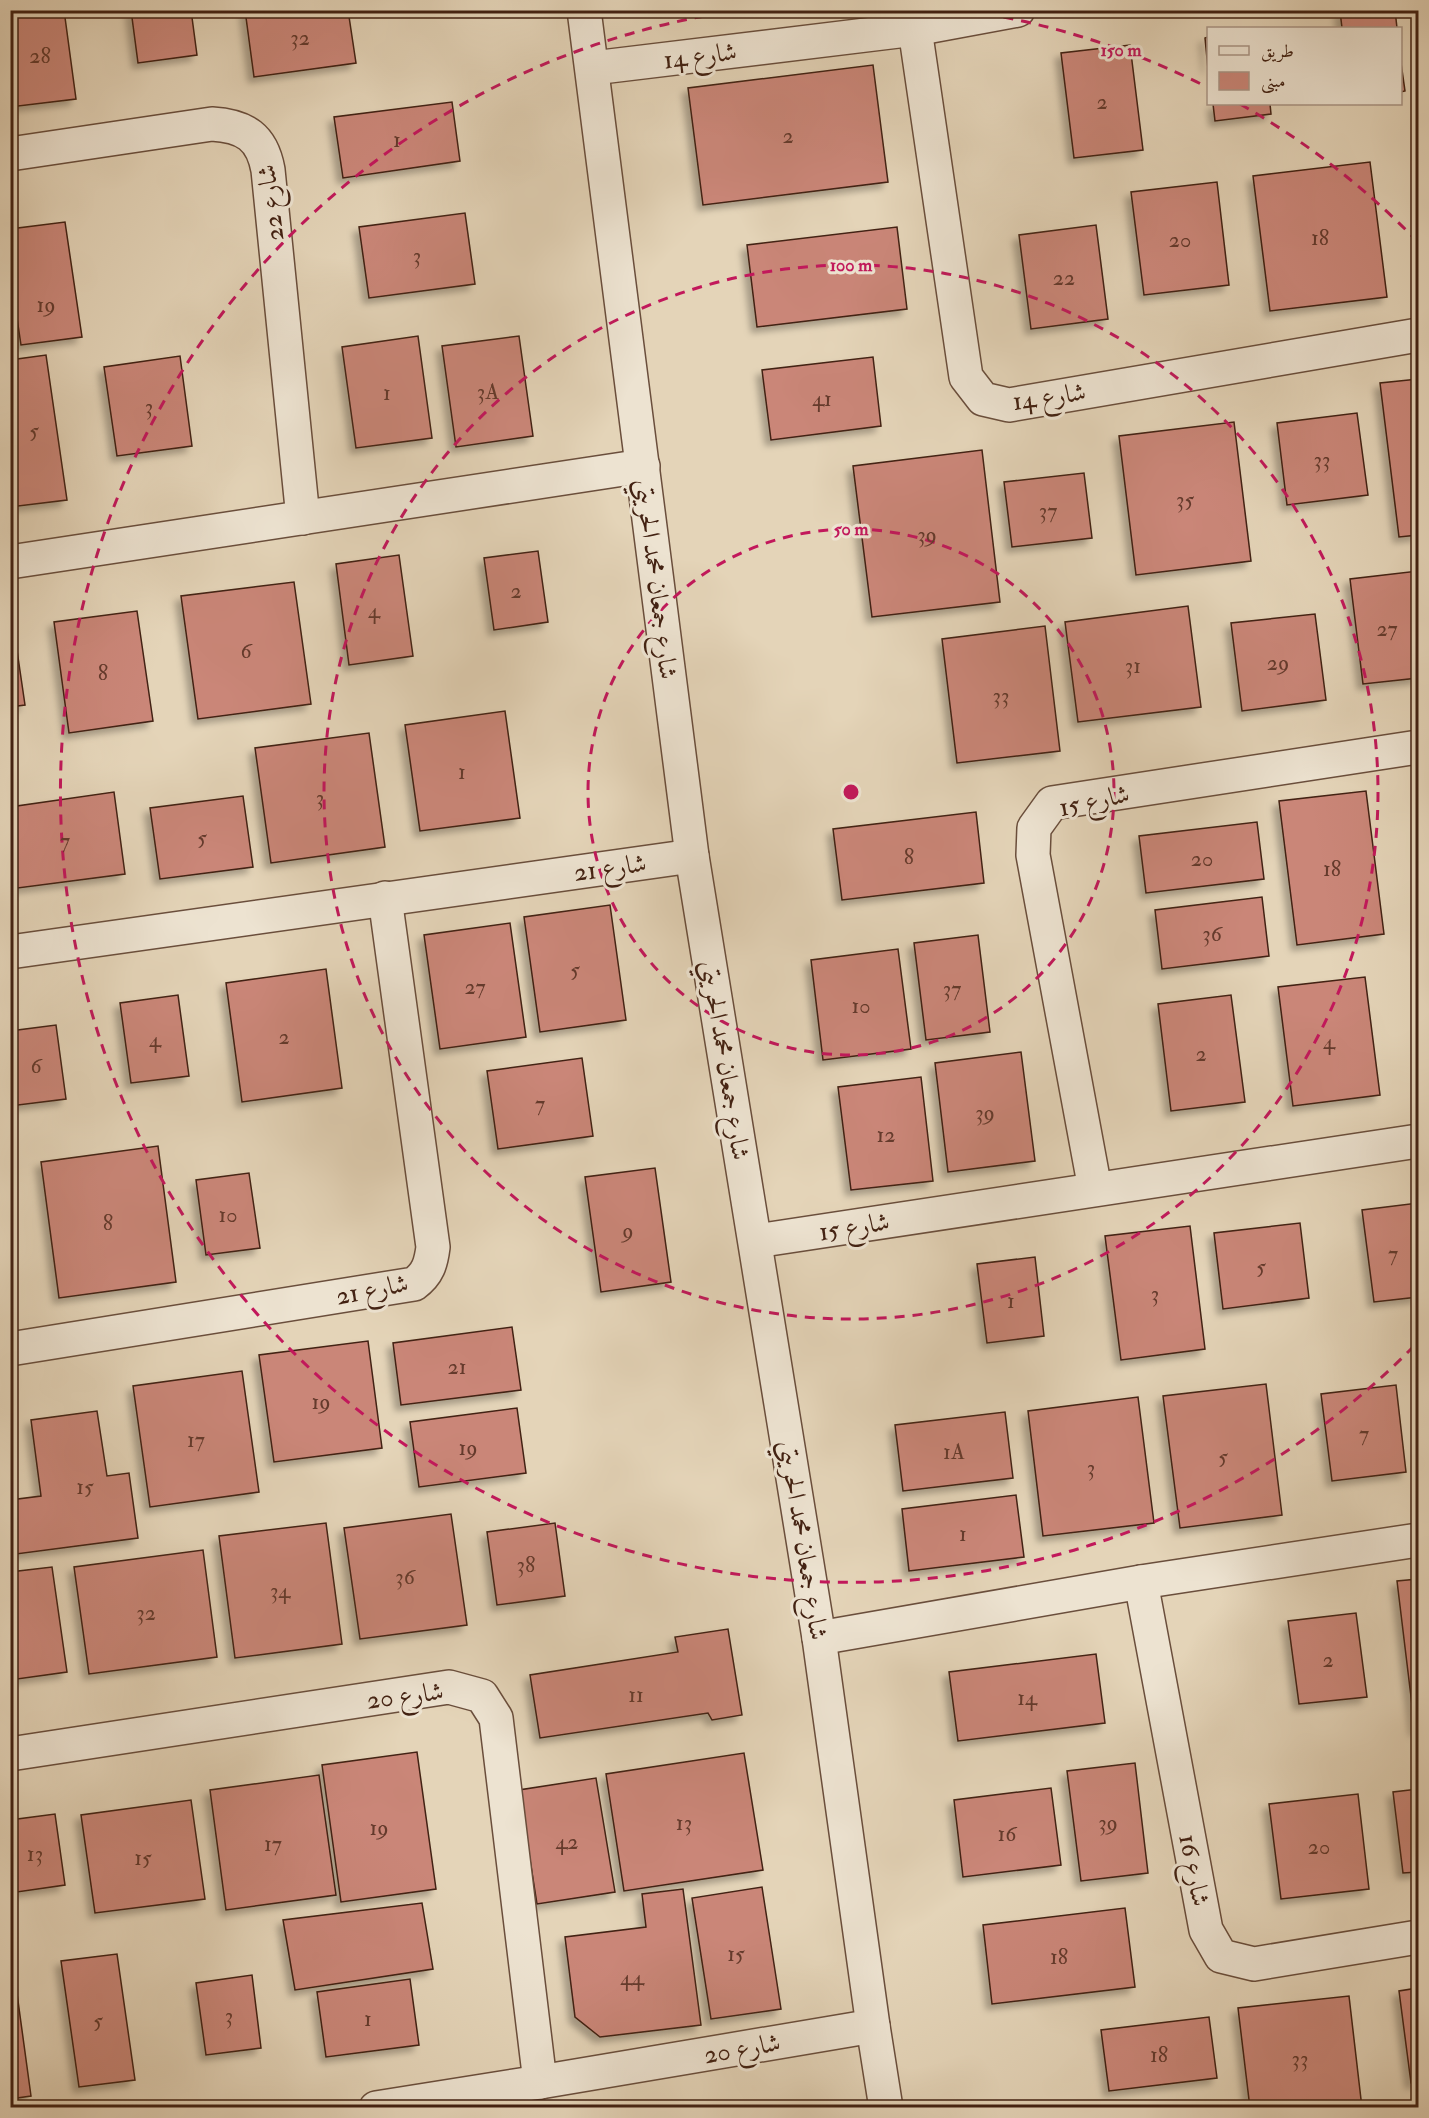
<svg xmlns="http://www.w3.org/2000/svg" width="1429" height="2118" font-family="'IM FELL Double Pica',Amiri,serif">
	<style>
		.building { fill: #ca8678; stroke: #422112; stroke-width: 1.5; filter: url(#shadow) }
		.lines { fill: none; stroke-linecap: round; stroke-linejoin: round }
		.minor-casing { stroke: #6a4e3c; stroke-width: 36 }
		.tertiary-casing { stroke: #6a4e3c; stroke-width: 36 }
		.minor { stroke: #ede3d1; stroke-width: 33 }
		.tertiary { stroke: #ede3d1; stroke-width: 33 }
		.ring { fill: none; stroke: #c2185b; stroke-width: 3; stroke-dasharray: 10 8 }
		.labels { text-anchor: middle; stroke-width: 6; stroke-linejoin: round; paint-order: stroke }
		.number-label { font-size: 22px; fill: #643a2c }
		.street-label { font-size: 26px; fill: #422112; stroke: #ede3d1 }
		.centre { fill: #c2185b; stroke: #ede3d1; stroke-width: 3 }
		.ring-label { font-size: 18px; text-anchor: middle; font-weight: bold; fill: #c2185b; stroke: #ede3d1; stroke-width: 6; stroke-linejoin: round; paint-order: stroke }
	</style>
	<defs>
		<filter id="shadow"><feDropShadow dx="-5.5" dy="5.5" stdDeviation="3" flood-color="#0004"/></filter>
	</defs>
	<rect width="100%" height="100%" fill="#e4d4b8"/>
	<filter id="stains"><feTurbulence type="fractalNoise" baseFrequency=".00333" numOctaves="4"/><feColorMatrix values="0 0 0 0 .2 0 0 0 0 .09 0 0 0 0 .02 0 0 0 .5 -.17"/></filter>
	<radialGradient id="worn" r=".72"><stop offset=".6" stop-color="#630" stop-opacity="0"/><stop offset="1" stop-color="#630" stop-opacity=".3"/></radialGradient>
	<g class="building">
		<polygon points="10,10 64,10 76,99 10,107"/>
		<polygon points="131,10 191,10 197,55 138,63"/>
		<polygon points="245,10 348,10 356,63 254,77"/>
		<polygon points="1347,10 1395,10 1397,28 1342,28 1340,11"/>
		<polygon points="1208,37 1208,69 1205,38"/>
		<polygon points="1130,45 1143,150 1074,158 1061,53"/>
		<polygon points="1400,56 1405,91 1400,92"/>
		<polygon points="873,65 888,182 703,205 688,88"/>
		<polygon points="452,102 460,161 343,178 334,117"/>
		<polygon points="1213,104 1270,104 1271,114 1215,121"/>
		<polygon points="1370,162 1387,297 1270,311 1253,176"/>
		<polygon points="1217,182 1229,285 1144,295 1131,192"/>
		<polygon points="465,213 475,284 369,298 359,227"/>
		<polygon points="65,222 82,337 21,345 10,271 10,229"/>
		<polygon points="1096,225 1108,319 1031,329 1019,235"/>
		<polygon points="897,227 907,309 757,327 747,245"/>
		<polygon points="418,336 432,438 356,448 342,347"/>
		<polygon points="519,336 533,436 456,447 442,346"/>
		<polygon points="46,355 67,500 10,507 10,360"/>
		<polygon points="180,356 192,446 117,456 104,367"/>
		<polygon points="873,357 881,426 771,440 762,370"/>
		<polygon points="1418,379 1418,535 1399,537 1380,383"/>
		<polygon points="1357,413 1368,495 1287,505 1277,423"/>
		<polygon points="1234,422 1251,561 1136,575 1119,436"/>
		<polygon points="982,450 1000,602 872,617 853,466"/>
		<polygon points="1084,473 1092,538 1012,547 1004,482"/>
		<polygon points="538,551 548,622 494,630 484,558"/>
		<polygon points="399,555 413,656 349,665 336,564"/>
		<polygon points="1418,571 1418,678 1363,684 1350,579"/>
		<polygon points="294,582 311,704 198,719 181,596"/>
		<polygon points="1188,606 1201,707 1078,722 1065,622"/>
		<polygon points="137,611 153,721 69,733 54,622"/>
		<polygon points="1315,614 1326,700 1242,711 1231,623"/>
		<polygon points="13,623 25,705 10,707 10,624"/>
		<polygon points="1045,626 1060,751 957,763 942,639"/>
		<polygon points="505,711 520,818 420,831 405,725"/>
		<polygon points="369,733 385,847 271,863 255,748"/>
		<polygon points="1366,791 1384,934 1297,945 1279,801"/>
		<polygon points="114,792 125,874 10,889 10,807"/>
		<polygon points="243,796 253,867 160,879 150,808"/>
		<polygon points="976,812 984,883 842,900 833,829"/>
		<polygon points="1257,822 1264,879 1146,893 1139,836"/>
		<polygon points="1262,897 1269,956 1162,969 1155,910"/>
		<polygon points="610,905 626,1020 540,1032 524,917"/>
		<polygon points="510,923 526,1037 440,1049 424,935"/>
		<polygon points="978,935 990,1032 926,1040 914,943"/>
		<polygon points="898,949 911,1049 823,1060 811,960"/>
		<polygon points="326,969 342,1088 242,1102 226,983"/>
		<polygon points="1365,977 1380,1095 1293,1106 1278,987"/>
		<polygon points="178,995 189,1076 131,1083 120,1003"/>
		<polygon points="1231,995 1245,1102 1171,1111 1158,1004"/>
		<polygon points="56,1025 66,1099 10,1106 10,1031"/>
		<polygon points="1021,1052 1035,1161 948,1172 935,1063"/>
		<polygon points="582,1058 593,1136 498,1149 487,1071"/>
		<polygon points="921,1077 933,1181 851,1190 838,1087"/>
		<polygon points="158,1146 176,1282 59,1298 41,1162"/>
		<polygon points="655,1168 671,1282 601,1292 585,1177"/>
		<polygon points="249,1173 260,1248 206,1255 196,1180"/>
		<polygon points="1418,1203 1418,1297 1374,1302 1362,1210"/>
		<polygon points="1300,1223 1309,1298 1223,1309 1214,1233"/>
		<polygon points="1190,1226 1205,1349 1121,1360 1105,1236"/>
		<polygon points="1035,1257 1044,1336 987,1343 977,1264"/>
		<polygon points="512,1327 521,1390 401,1405 393,1343"/>
		<polygon points="368,1341 382,1448 274,1462 259,1355"/>
		<polygon points="242,1371 259,1492 150,1507 133,1386"/>
		<polygon points="1266,1384 1282,1515 1180,1528 1163,1396"/>
		<polygon points="1396,1385 1406,1472 1332,1481 1321,1394"/>
		<polygon points="1138,1397 1154,1523 1043,1536 1028,1411"/>
		<polygon points="517,1408 526,1473 419,1487 410,1422"/>
		<polygon points="97,1411 107,1476 129,1473 138,1538 16,1554 10,1517 10,1500 41,1496 31,1420"/>
		<polygon points="1005,1412 1013,1478 903,1491 895,1425"/>
		<polygon points="1016,1495 1024,1557 909,1571 902,1509"/>
		<polygon points="451,1514 467,1625 360,1639 344,1528"/>
		<polygon points="326,1523 342,1644 235,1658 219,1536"/>
		<polygon points="555,1523 565,1596 497,1605 487,1532"/>
		<polygon points="203,1550 217,1657 89,1674 74,1567"/>
		<polygon points="52,1567 67,1672 10,1680 10,1572"/>
		<polygon points="1418,1579 1418,1730 1415,1730 1397,1581"/>
		<polygon points="1356,1613 1367,1697 1299,1704 1288,1621"/>
		<polygon points="728,1629 742,1715 712,1720 708,1713 540,1738 530,1675 678,1652 675,1637"/>
		<polygon points="1096,1654 1105,1723 958,1741 949,1672"/>
		<polygon points="417,1752 436,1889 341,1902 322,1765"/>
		<polygon points="744,1753 763,1870 624,1891 606,1774"/>
		<polygon points="1135,1763 1148,1873 1081,1881 1067,1771"/>
		<polygon points="319,1775 336,1895 226,1910 210,1790"/>
		<polygon points="596,1778 615,1892 537,1904 519,1790"/>
		<polygon points="1051,1788 1061,1865 963,1877 954,1800"/>
		<polygon points="1418,1789 1418,1872 1403,1873 1393,1792"/>
		<polygon points="1358,1794 1369,1889 1281,1899 1269,1804"/>
		<polygon points="191,1800 205,1899 95,1913 81,1815"/>
		<polygon points="55,1814 65,1885 10,1893 10,1820"/>
		<polygon points="762,1887 781,2009 711,2019 692,1898"/>
		<polygon points="683,1889 701,2025 600,2037 575,2017 565,1937 646,1927 642,1894"/>
		<polygon points="422,1903 433,1969 295,1990 283,1920"/>
		<polygon points="1125,1908 1135,1987 992,2004 983,1925"/>
		<polygon points="117,1954 135,2080 79,2087 61,1961"/>
		<polygon points="252,1975 261,2048 206,2055 196,1983"/>
		<polygon points="10,1979 15,1979 31,2096 10,2099"/>
		<polygon points="410,1979 419,2045 326,2057 317,1992"/>
		<polygon points="1418,1988 1418,2082 1411,2083 1399,1991"/>
		<polygon points="1349,1996 1362,2108 1250,2108 1238,2008"/>
		<polygon points="1209,2017 1217,2078 1109,2091 1101,2030"/>
		<polygon points="1220,2104 1220,2108 1194,2108"/>
	</g>
	<g class="lines">
		<defs>
			<g id="minor">
				<polyline points="915,29 966,377 983,399 1009,405 1418,335"/>
				<polyline points="593,68 915,29 1018,10"/>
				<path d="M10,154l202,-30c33,2 50,13 56,46l35,348"/>
				<polyline points="10,562 643,466"/>
				<polyline points="10,952 692,856"/>
				<polyline points="1095,1189 1033,855 1034,828 1052,803 1418,747"/>
				<polyline points="756,1241 1418,1141"/>
				<path d="M10,1349l404,-65c14,-10 17,-21 19,-37l-48,-349"/>
				<polyline points="1141,1582 1206,1930 1221,1956 1254,1964 1418,1937"/>
				<polyline points="819,1638 1141,1582 1418,1540"/>
				<polyline points="10,1754 449,1687 482,1696 496,1718 540,2082"/>
				<polyline points="376,2108 540,2082 873,2026"/>
			</g>
			<polyline id="tertiary" points="584,10 692,856 819,1638 873,2026 886,2108"/>
		</defs>
		<use href="#minor" class="minor-casing"/>
		<use href="#tertiary" class="tertiary-casing"/>
		<use href="#minor" class="minor"/>
		<use href="#tertiary" class="tertiary"/>
	</g>
	<g class="ring">
		<circle cx="851" cy="792" r="263"/>
		<circle cx="851" cy="792" r="527"/>
		<path d="M1414 1346A790 790 0 1 1 734 11M968 11A790 790 0 0 1 1203 85M1240 104A790 790 0 0 1 1414 238"/>
	</g>
	<g class="labels">
		<g class="number-label">
			<text x="300" y="45">32</text>
			<text x="40" y="63">28</text>
			<text x="1102" y="109">2</text>
			<text x="788" y="143">2</text>
			<text x="397" y="147">1</text>
			<text x="1320" y="245">18</text>
			<text x="1180" y="247">20</text>
			<text x="417" y="263">3</text>
			<text x="1064" y="285">22</text>
			<text x="46" y="312">19</text>
			<text x="488" y="399">3A</text>
			<text x="387" y="400">1</text>
			<text x="822" y="406">41</text>
			<text x="149" y="414">3</text>
			<text x="34" y="438">5</text>
			<text x="1322" y="467">33</text>
			<text x="1185" y="507">35</text>
			<text x="1048" y="518">37</text>
			<text x="927" y="542">39</text>
			<text x="516" y="598">2</text>
			<text x="374" y="618">4</text>
			<text x="1387" y="636">27</text>
			<text x="246" y="658">6</text>
			<text x="1278" y="670">29</text>
			<text x="1133" y="673">31</text>
			<text x="103" y="680">8</text>
			<text x="1001" y="703">33</text>
			<text x="462" y="779">1</text>
			<text x="320" y="805">3</text>
			<text x="202" y="845">5</text>
			<text x="65" y="848">7</text>
			<text x="909" y="864">8</text>
			<text x="1202" y="866">20</text>
			<text x="1332" y="876">18</text>
			<text x="1212" y="941">36</text>
			<text x="575" y="977">5</text>
			<text x="475" y="994">27</text>
			<text x="952" y="996">37</text>
			<text x="861" y="1013">10</text>
			<text x="284" y="1044">2</text>
			<text x="155" y="1047">4</text>
			<text x="1329" y="1049">4</text>
			<text x="1201" y="1061">2</text>
			<text x="36" y="1073">6</text>
			<text x="540" y="1111">7</text>
			<text x="985" y="1120">39</text>
			<text x="886" y="1142">12</text>
			<text x="228" y="1222">10</text>
			<text x="108" y="1230">8</text>
			<text x="628" y="1238">9</text>
			<text x="1393" y="1261">7</text>
			<text x="1261" y="1274">5</text>
			<text x="1155" y="1301">3</text>
			<text x="1011" y="1308">1</text>
			<text x="457" y="1374">21</text>
			<text x="321" y="1409">19</text>
			<text x="1364" y="1441">7</text>
			<text x="196" y="1447">17</text>
			<text x="468" y="1455">19</text>
			<text x="954" y="1459">1A</text>
			<text x="1223" y="1464">5</text>
			<text x="1091" y="1475">3</text>
			<text x="85" y="1494">15</text>
			<text x="963" y="1541">1</text>
			<text x="526" y="1572">38</text>
			<text x="405" y="1584">36</text>
			<text x="280" y="1598">34</text>
			<text x="146" y="1620">32</text>
			<text x="1328" y="1667">2</text>
			<text x="636" y="1702">11</text>
			<text x="1027" y="1705">14</text>
			<text x="684" y="1830">13</text>
			<text x="1108" y="1830">39</text>
			<text x="379" y="1835">19</text>
			<text x="1007" y="1841">16</text>
			<text x="567" y="1849">42</text>
			<text x="273" y="1851">17</text>
			<text x="1319" y="1854">20</text>
			<text x="35" y="1861">13</text>
			<text x="143" y="1865">15</text>
			<text x="736" y="1961">15</text>
			<text x="1059" y="1964">18</text>
			<text x="632" y="1985">44</text>
			<text x="229" y="2023">3</text>
			<text x="368" y="2026">1</text>
			<text x="98" y="2028">5</text>
			<text x="1159" y="2062">18</text>
			<text x="1300" y="2066">33</text>
		</g>
		<g class="street-label">
			<text transform="translate(700 55) rotate(-7)" y="9">شارع 14</text>
			<text transform="translate(270 203) rotate(-97)" y="9">شارع 22</text>
			<text transform="translate(1049 396) rotate(-8)" y="9">شارع 14</text>
			<text transform="translate(657 579) rotate(83)" y="9">شارع جمعان محمد الحريتي</text>
			<text transform="translate(1094 800) rotate(-12)" y="9">شارع 15</text>
			<text transform="translate(610 867) rotate(-8)" y="9">شارع 21</text>
			<text transform="translate(726 1060) rotate(81)" y="9">شارع جمعان محمد الحريتي</text>
			<text transform="translate(854 1226) rotate(-9)" y="9">شارع 15</text>
			<text transform="translate(372 1289) rotate(-11)" y="9">شارع 21</text>
			<text transform="translate(804 1540) rotate(81)" y="9">شارع جمعان محمد الحريتي</text>
			<text transform="translate(405 1695) rotate(-7)" y="9">شارع 20</text>
			<text transform="translate(1195 1870) rotate(79)" y="9">شارع 16</text>
			<text transform="translate(742 2048) rotate(-10)" y="9">شارع 20</text>
		</g>
	</g>
	<circle cx="851" cy="792" r="9" class="centre"/>
	<g class="ring-label">
		<text x="1121" y="56">150 m</text>
		<text x="851" y="271">100 m</text>
		<text x="851" y="535">50 m</text>
	</g>
	<rect width="1429" height="2118" fill="none" stroke="#e4d4b8" stroke-width="36"/>
	<rect x="12" y="12" width="1405" height="2094" fill="none" stroke="#422112" stroke-width="3"/>
	<rect x="18" y="18" width="1393" height="2082" fill="none" stroke="#422112" stroke-width="1.5"/>
	<rect x="1207" y="27" width="195" height="78" fill="#ede3d1" stroke="#a99585" stroke-width="1.5"/>
	<rect x="1219" y="46" width="30" height="9" fill="#ede3d1" stroke="#a99585" stroke-width="1.5"/>
	<text x="1261" y="57" font-size="18" fill="#422112">طريق</text>
	<rect x="1219" y="72" width="30" height="18" fill="#ca8678" stroke="#a99585" stroke-width="1.5"/>
	<text x="1261" y="87" font-size="18" fill="#422112">مبنى</text>
	<rect width="100%" height="100%" filter="url(#stains)"/>
	<rect width="100%" height="100%" fill="url(#worn)"/>
</svg>
